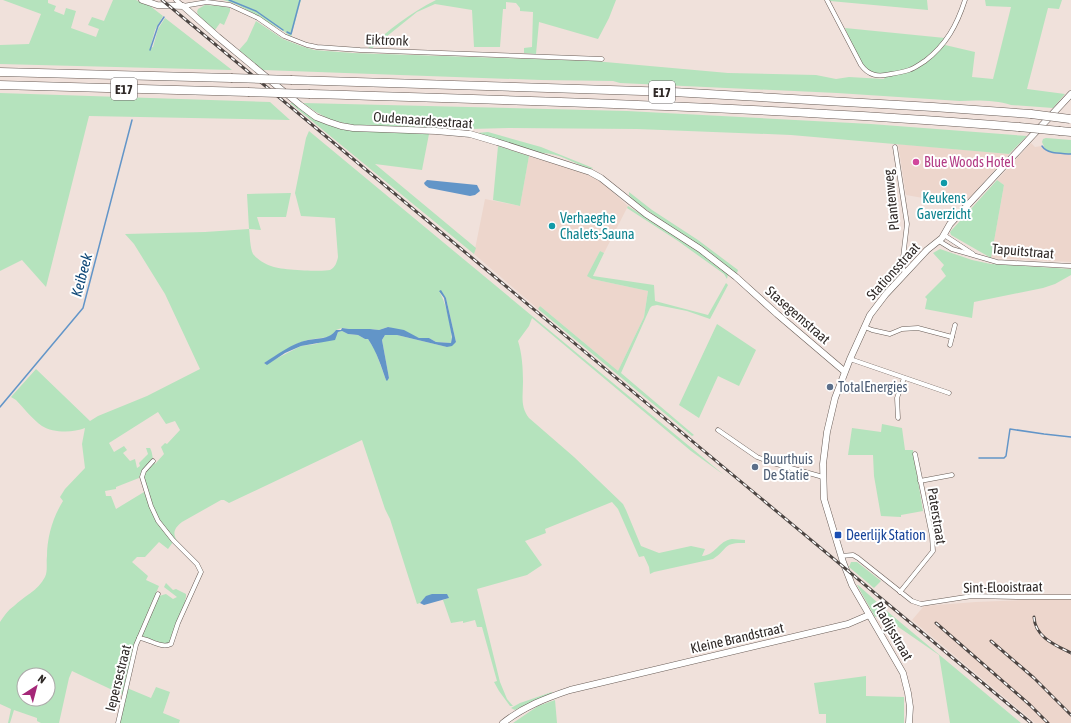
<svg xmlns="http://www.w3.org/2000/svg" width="1071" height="723" font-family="'Asap Condensed',sans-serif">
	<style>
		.built { fill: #edd6cc }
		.green { fill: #b5e3bd; fill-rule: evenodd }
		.water { fill: #6295c8 }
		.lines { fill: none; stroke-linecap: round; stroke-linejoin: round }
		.stream { stroke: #6295c8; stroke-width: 1.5 }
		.street-casing { stroke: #695d57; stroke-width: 5 }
		.secondary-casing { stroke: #695d57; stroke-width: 7 }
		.highway-casing { stroke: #695d57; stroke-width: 9 }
		.street { stroke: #fff; stroke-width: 4 }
		.secondary { stroke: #fff; stroke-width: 6 }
		.highway { stroke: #fff; stroke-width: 8 }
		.rail-casing { stroke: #4d4643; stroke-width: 3 }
		.rail { stroke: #fff; stroke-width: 1.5; stroke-dasharray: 4.5; stroke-linecap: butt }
		.highway-bridge-casing { stroke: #695d57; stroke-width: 9; stroke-linecap: butt }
		.highway-bridge { stroke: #fff; stroke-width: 8 }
		.hotel-dot { fill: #d1479c; stroke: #fff; stroke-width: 1.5 }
		.culture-dot { fill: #0f9aa8; stroke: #fff; stroke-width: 1.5 }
		.service-dot { fill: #5c6f8a; stroke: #fff; stroke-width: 1.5 }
		.transit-dot { fill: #1a4fb4; stroke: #fff; stroke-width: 1.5 }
		.labels { text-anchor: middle; stroke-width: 4; stroke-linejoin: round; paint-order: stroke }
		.shield { fill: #fff; stroke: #6d6968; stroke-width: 1 }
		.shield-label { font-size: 13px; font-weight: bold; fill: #2f2927 }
		.street-label { font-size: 14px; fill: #2f2927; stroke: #fff }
		.hotel-label { font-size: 14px; fill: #b23c85; stroke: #fff; text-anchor: start }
		.culture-label { font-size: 14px; fill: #0d838f; stroke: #fff }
		.service-label { font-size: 14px; fill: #4e5e75; stroke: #fff; text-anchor: start }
		.transit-label { font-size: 14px; fill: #164399; stroke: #fff; text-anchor: start }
		.water-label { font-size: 15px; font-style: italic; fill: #0c4676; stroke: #fff }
	</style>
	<rect width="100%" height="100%" fill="#f0e1db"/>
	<g class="built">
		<polygon points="1031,143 1035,147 1042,146 1045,149 1049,152 1071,154 1071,262 991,258 1004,185 997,180"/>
		<polygon points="898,144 1009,154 963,205 906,195"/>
		<polygon points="529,156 586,173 597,178 628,206 604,253 600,251 588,276 592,279 648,291 644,317 618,371 540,306 538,309 474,254 485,199 520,206"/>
		<polygon points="1071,598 1071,723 1035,723 912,620 924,606 976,602"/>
	</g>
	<g class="green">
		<polygon points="3,0 48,0 48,3 56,6 54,11 64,15 66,8 76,11 71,28 96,37 99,29 88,25 92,17 104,21 113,0 136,0 150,6 163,16 155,30 150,48 153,47 158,29 165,18 232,70 0,64 0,45 29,44 41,14"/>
		<path d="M223,0h78l-10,37c-7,-6 -12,-9 -19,-12 -17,-10 -30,-20 -49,-25z"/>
		<path d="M436,0h180l-7,18 -11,21 -59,-17 -3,32 -12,-1v-5l8,-1 1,-35 -13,-1v-3l-4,-5 -10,-1v7h-3l-3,38h-26l-2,-37 -37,-6 -18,8 -46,37h-4c22,-19 43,-36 69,-49z"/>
		<polygon points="830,0 927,0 928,10 830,1"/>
		<path d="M985,0h77l-3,9 -11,-1 -21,81 38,5 -12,14 -42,-3c-15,-5 -35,-5 -51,-4l-123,-8 -217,-10 -7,-2 -72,-1 -278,-10 -24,-20 8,-9 9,-20 27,18 18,7 13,4 39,3 241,8 134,12 88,2 20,4 13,-2 35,2 1,-2c30,-6 39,-9 60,-32l30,7 -3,25 21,2 18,-72 -25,-1z"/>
		<polygon points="205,5 221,6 230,8 230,11 224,25 220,23 215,30 199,17 197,12 198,9"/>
		<path d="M845,28l100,10c-17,20 -32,33 -59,35 -6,0 -12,2 -17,-2 -12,-9 -18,-29 -24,-43z"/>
		<polygon points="0,93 270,102 290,120 89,116 46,287 22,260 0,271"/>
		<polygon points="290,103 293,103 309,115 351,130 429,134 422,170 375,164 476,248 474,254"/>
		<polygon points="303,103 627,111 871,124 1027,136 1009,154 791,135 637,129 509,128 470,129 352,125 331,120 316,112"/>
		<path d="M309,131l415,344 -33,-24 -159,-133 -3,8 -11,15c4,12 5,28 5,41 0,13 -3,25 6,36l45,39 49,47 3,6 15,36 18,7 32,-7 14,3 -3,7c14,-1 16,-15 30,-17 4,0 8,1 13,1v3c-22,-1 -17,6 -32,16l-59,13 -4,2 -1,-7 -5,-11 -5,1 -21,-48 -6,-7 -67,27 1,4 -21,8 17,24 -15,10 -50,14 23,93 7,17 6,7h-3l-11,-15 -5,-9 3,-1 -15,-54h-5l-2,-7 -12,3v-2l-12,2 -8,-23 6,-2 -27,2 -2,3 -3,1 -27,-85 -5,-10 -23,-69 -133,63 -5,-3h-3l-39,22c-12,9 -8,16 0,25l-9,-8 -14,-19 -19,-45 -1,3 -23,9v2l-11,2 1,5h5l5,13 28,-17 6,15 23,35 -5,7 -9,-7 -14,15h-8l-5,5 16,14 -2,4 13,6 -24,57 -12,52 -51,-24 -3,7 -10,45h-18l-4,-2v-3l-23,-8 -4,13h-2l3,-14 -11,-5v-82c4,-6 8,-12 14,-16 10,-10 24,-15 31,-29 3,-6 1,-15 2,-21 0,-19 6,-39 16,-55l-3,-4 5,-8 20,-21 -3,-24 3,-16c-12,5 -32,5 -43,-2 -10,-7 -18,-18 -26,-26l-5,-3 25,-28 54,52 8,-5 49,-20 53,-27 -35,-75 -31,-50 -9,-10 80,-2 44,-3 -2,-35 44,-1 -5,24h-29l4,13 -12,-1c1,7 1,19 4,25 4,5 12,10 18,12 8,4 51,6 59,4 5,-2 7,-8 8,-13l-3,-39 -34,-2 -6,-23 11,-55zM439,292l7,6 10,44 -9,5 -50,-12h-12l-3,5 7,38 -3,2 -11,-30 -7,-11h-3l-7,-4 -10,-1 -6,-3 -4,1 -1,3 -21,9 -15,2 -35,18 -2,-1 32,-19 11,-4 21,-3 5,-2 3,-5 6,-2 7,1h21l9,1 9,-3 31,11h10l7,4 15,1c3,-8 -6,-45 -12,-51zM158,412l8,12 9,-3 5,9 -13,14 -2,-1 -4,4 3,7 -9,10c-3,-4 -2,-11 -5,-16h-4l2,6 -9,9 1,3 -3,2 -2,-9 -5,2 -7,-8 4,-3 -3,-4 -10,6 -5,-9zM24,675h24v24h-24z"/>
		<path d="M488,132l53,15 52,21 -2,1c-19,-6 -32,-17 -52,-16l-62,-20z"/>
		<polygon points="1046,138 1071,140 1071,154 1049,152 1045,149 1042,142 1043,139"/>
		<polygon points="498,146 529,156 520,206 493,200"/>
		<polygon points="997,180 1004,185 991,258 951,235 950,232"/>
		<polygon points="629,192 652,210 698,240 738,270 737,273 732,271 633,200 629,195"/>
		<polygon points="628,206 700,252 728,274 727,279 724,274 678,241 627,208"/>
		<polygon points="940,249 972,260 991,264 1071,269 1071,275 1055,284 1043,288 974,302 972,318 925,309 927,299 925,297 946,276 941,269 944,265 933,253"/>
		<polygon points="600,251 604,253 593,276 654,285 655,301 708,315 726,283 728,285 710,319 687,311 657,305 652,306 650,308 621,373 694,435 692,436 538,309 540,306 618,371 644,317 648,291 592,279 587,276"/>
		<polygon points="717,324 756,350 739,386 718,376 699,418 679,405"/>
		<polygon points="882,424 902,428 905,450 913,450 923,511 901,515 901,517 881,516 874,476 873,455 848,455 852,428 881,432"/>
		<polygon points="851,562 857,562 881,581 874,588 849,567"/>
		<polygon points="166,583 173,590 176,589 186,594 186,597 185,600 187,602 172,639 168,644 164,644 142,636 159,596 166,594 173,599 177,597 164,587"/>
		<polygon points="857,585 858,585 888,612 1021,723 950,723 939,655 881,615 875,617"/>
		<polygon points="866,676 866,696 904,697 904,723 826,723 826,714 819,714 814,683"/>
		<polygon points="156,687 170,692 163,713 180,720 179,723 119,723 127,688 151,698"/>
		<polygon points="552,692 552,694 531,702 515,710 511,708 520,703"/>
		<polygon points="555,700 557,723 513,723 538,706"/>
	</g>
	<g class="water">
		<polygon points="427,180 477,185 480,191 475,195 470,196 429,188 425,185 424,183"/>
		<path d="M441,290l5,8 10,44 -4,4 -5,1 -50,-12h-12l-3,5 7,38 -2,3 -1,-1c-5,-14 -9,-28 -18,-41h-3l-7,-4 -10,-1 -6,-3 -4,1 -3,8 -34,6 -16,7 -18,12 -3,-2c13,-8 28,-20 44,-23 10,-2 21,0 28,-10h5l1,-2 7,1h21l9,1 9,-3 16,3 15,8h10l7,4 15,1 1,-6 -8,-39 -5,-7z"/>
		<polygon points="432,594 447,594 449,598 424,605 420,603 426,596"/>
	</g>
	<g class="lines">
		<g class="stream">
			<polyline points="229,0 256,11 283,30"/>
			<polyline points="287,32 291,34 300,0"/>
			<polyline points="150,50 158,26 164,17"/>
			<path d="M1042,146c6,9 20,7 29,8"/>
			<polyline points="0,407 83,308 132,120"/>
			<polyline points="979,458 1004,458 1006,456 1010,429 1044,434 1071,437"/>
		</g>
		<defs>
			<g id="street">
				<polyline points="176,0 183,6 207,2 230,5 258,18 284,36 307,45 317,47 360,50 602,59"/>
				<path d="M827,0l34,65c8,11 17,12 30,9 6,-1 12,-2 18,-4 6,-2 11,-6 16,-9 21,-16 32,-36 40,-61"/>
				<polyline points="895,147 907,224 902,266 905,273"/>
				<polyline points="944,235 973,254"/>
				<polyline points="939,241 952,249 997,262 1071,266"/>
				<polyline points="865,327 872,330 890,334 902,329 918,328 952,337"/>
				<polyline points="950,345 955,325"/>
				<polyline points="850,359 949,393"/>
				<polyline points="898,418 897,398 904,378"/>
				<polyline points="718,430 757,457 773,463 823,477"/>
				<polyline points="920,481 952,475"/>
				<polyline points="841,556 853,555 858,558 912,601 921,604 972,596 1017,597 1071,597"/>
				<polyline points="900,592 933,551 932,536 915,454"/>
				<path d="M139,638c11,1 22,11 32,6l7,-21 23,-51 -4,-8 -24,-24 -15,-19 -7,-15 -9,-29 2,-6 9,-10"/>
				<polyline points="118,723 136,645 158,594"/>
			</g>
			<g id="secondary">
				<polyline points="142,0 157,5 183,6 218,37 300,105 316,117 329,122 341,126 353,128 436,131 470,134 497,142 590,172 601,178 646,214 700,249 736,277 777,314 844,371"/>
				<path d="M503,723c20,-16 43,-25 67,-33l278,-66 21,-9"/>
				<polyline points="909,723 910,707 908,693 903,673 852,585 843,562 824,499 823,464 827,432 835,398 850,359 870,315 886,294 927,250 942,238 950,224 1071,94"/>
			</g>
			<g id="highway">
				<polyline points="0,72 231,78"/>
				<polyline points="292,80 673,92 933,107 1031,114"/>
				<polyline points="0,85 248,92"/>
				<path d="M310,94c236,7 473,14 709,33"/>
				<polyline points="1060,131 1071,132"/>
			</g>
		</defs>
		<use href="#street" class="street-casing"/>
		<use href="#secondary" class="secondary-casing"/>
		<use href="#highway" class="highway-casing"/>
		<use href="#street" class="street"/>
		<use href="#secondary" class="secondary"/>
		<use href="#highway" class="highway"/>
		<defs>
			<g id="rail">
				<polyline points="162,0 1031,723"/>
				<path d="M1034,617c1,20 21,28 37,36"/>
				<polyline points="936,623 1030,705 1048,723"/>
				<polyline points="991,641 1034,678 1071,715"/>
			</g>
		</defs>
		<use href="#rail" class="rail-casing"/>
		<use href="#rail" class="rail"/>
		<defs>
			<g id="highway-bridge">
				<polyline points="231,78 292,80"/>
				<polyline points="248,92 310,94"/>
				<polyline points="1031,114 1070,119"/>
				<polyline points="1019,127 1060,131"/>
			</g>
		</defs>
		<use href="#highway-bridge" class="highway-bridge-casing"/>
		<use href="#highway-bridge" class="highway-bridge"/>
	</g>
	<circle class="hotel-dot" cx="916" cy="162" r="4"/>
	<g class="culture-dot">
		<circle cx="944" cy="183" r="4"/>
		<circle cx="552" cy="226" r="4"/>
	</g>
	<g class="service-dot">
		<circle cx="830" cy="387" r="4"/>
		<circle cx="755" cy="467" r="4"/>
	</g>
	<rect class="transit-dot" x="834" y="531" width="8" height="8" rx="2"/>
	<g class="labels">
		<g class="shield">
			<rect x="111" y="78" width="26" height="22" rx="3"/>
			<rect x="649" y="81" width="26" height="22" rx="3"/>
		</g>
		<g class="shield-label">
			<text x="124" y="94">E17</text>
			<text x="662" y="97">E17</text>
		</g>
		<g class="street-label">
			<text transform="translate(387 40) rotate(2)" y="5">Eiktronk</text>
			<text transform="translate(423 120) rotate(4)" y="5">Oudenaardsestraat</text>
			<text transform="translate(891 200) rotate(-96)" y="5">Plantenweg</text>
			<text transform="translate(1023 251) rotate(5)" y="5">Tapuitstraat</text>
			<text transform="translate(893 271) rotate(-48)" y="5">Stationsstraat</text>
			<text transform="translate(798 315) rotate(41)" y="5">Stasegemstraat</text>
			<text transform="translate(937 516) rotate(81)" y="5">Paterstraat</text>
			<text transform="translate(1003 587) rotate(-1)" y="5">Sint-Elooistraat</text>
			<text transform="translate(893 631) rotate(60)" y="5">Pladijsstraat</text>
			<text transform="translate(737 638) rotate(-13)" y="5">Kleine Brandstraat</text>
			<text transform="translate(118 678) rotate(-76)" y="5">Iepersestraat</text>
		</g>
		<g class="hotel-label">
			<text x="924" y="167">Blue Woods Hotel</text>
		</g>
		<g class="culture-label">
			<text x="944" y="203">Keukens<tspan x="944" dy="16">Gaverzicht</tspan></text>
			<text x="560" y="223" text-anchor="start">Verhaeghe<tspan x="560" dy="16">Chalets-Sauna</tspan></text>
		</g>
		<g class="service-label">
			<text x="838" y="392">TotalEnergies</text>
			<text x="763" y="464">Buurthuis<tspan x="763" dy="16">De Statie</tspan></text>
		</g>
		<g class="transit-label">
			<text x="846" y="540">Deerlijk Station</text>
		</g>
		<g class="water-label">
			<text transform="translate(82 275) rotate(-75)" y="5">Keibeek</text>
		</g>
	</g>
	<g transform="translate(36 687) rotate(36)"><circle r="19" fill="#ffffff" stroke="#aca9a9"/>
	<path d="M0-3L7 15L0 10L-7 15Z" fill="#a52778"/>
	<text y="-6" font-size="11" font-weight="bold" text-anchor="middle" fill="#2f2927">N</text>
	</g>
</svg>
